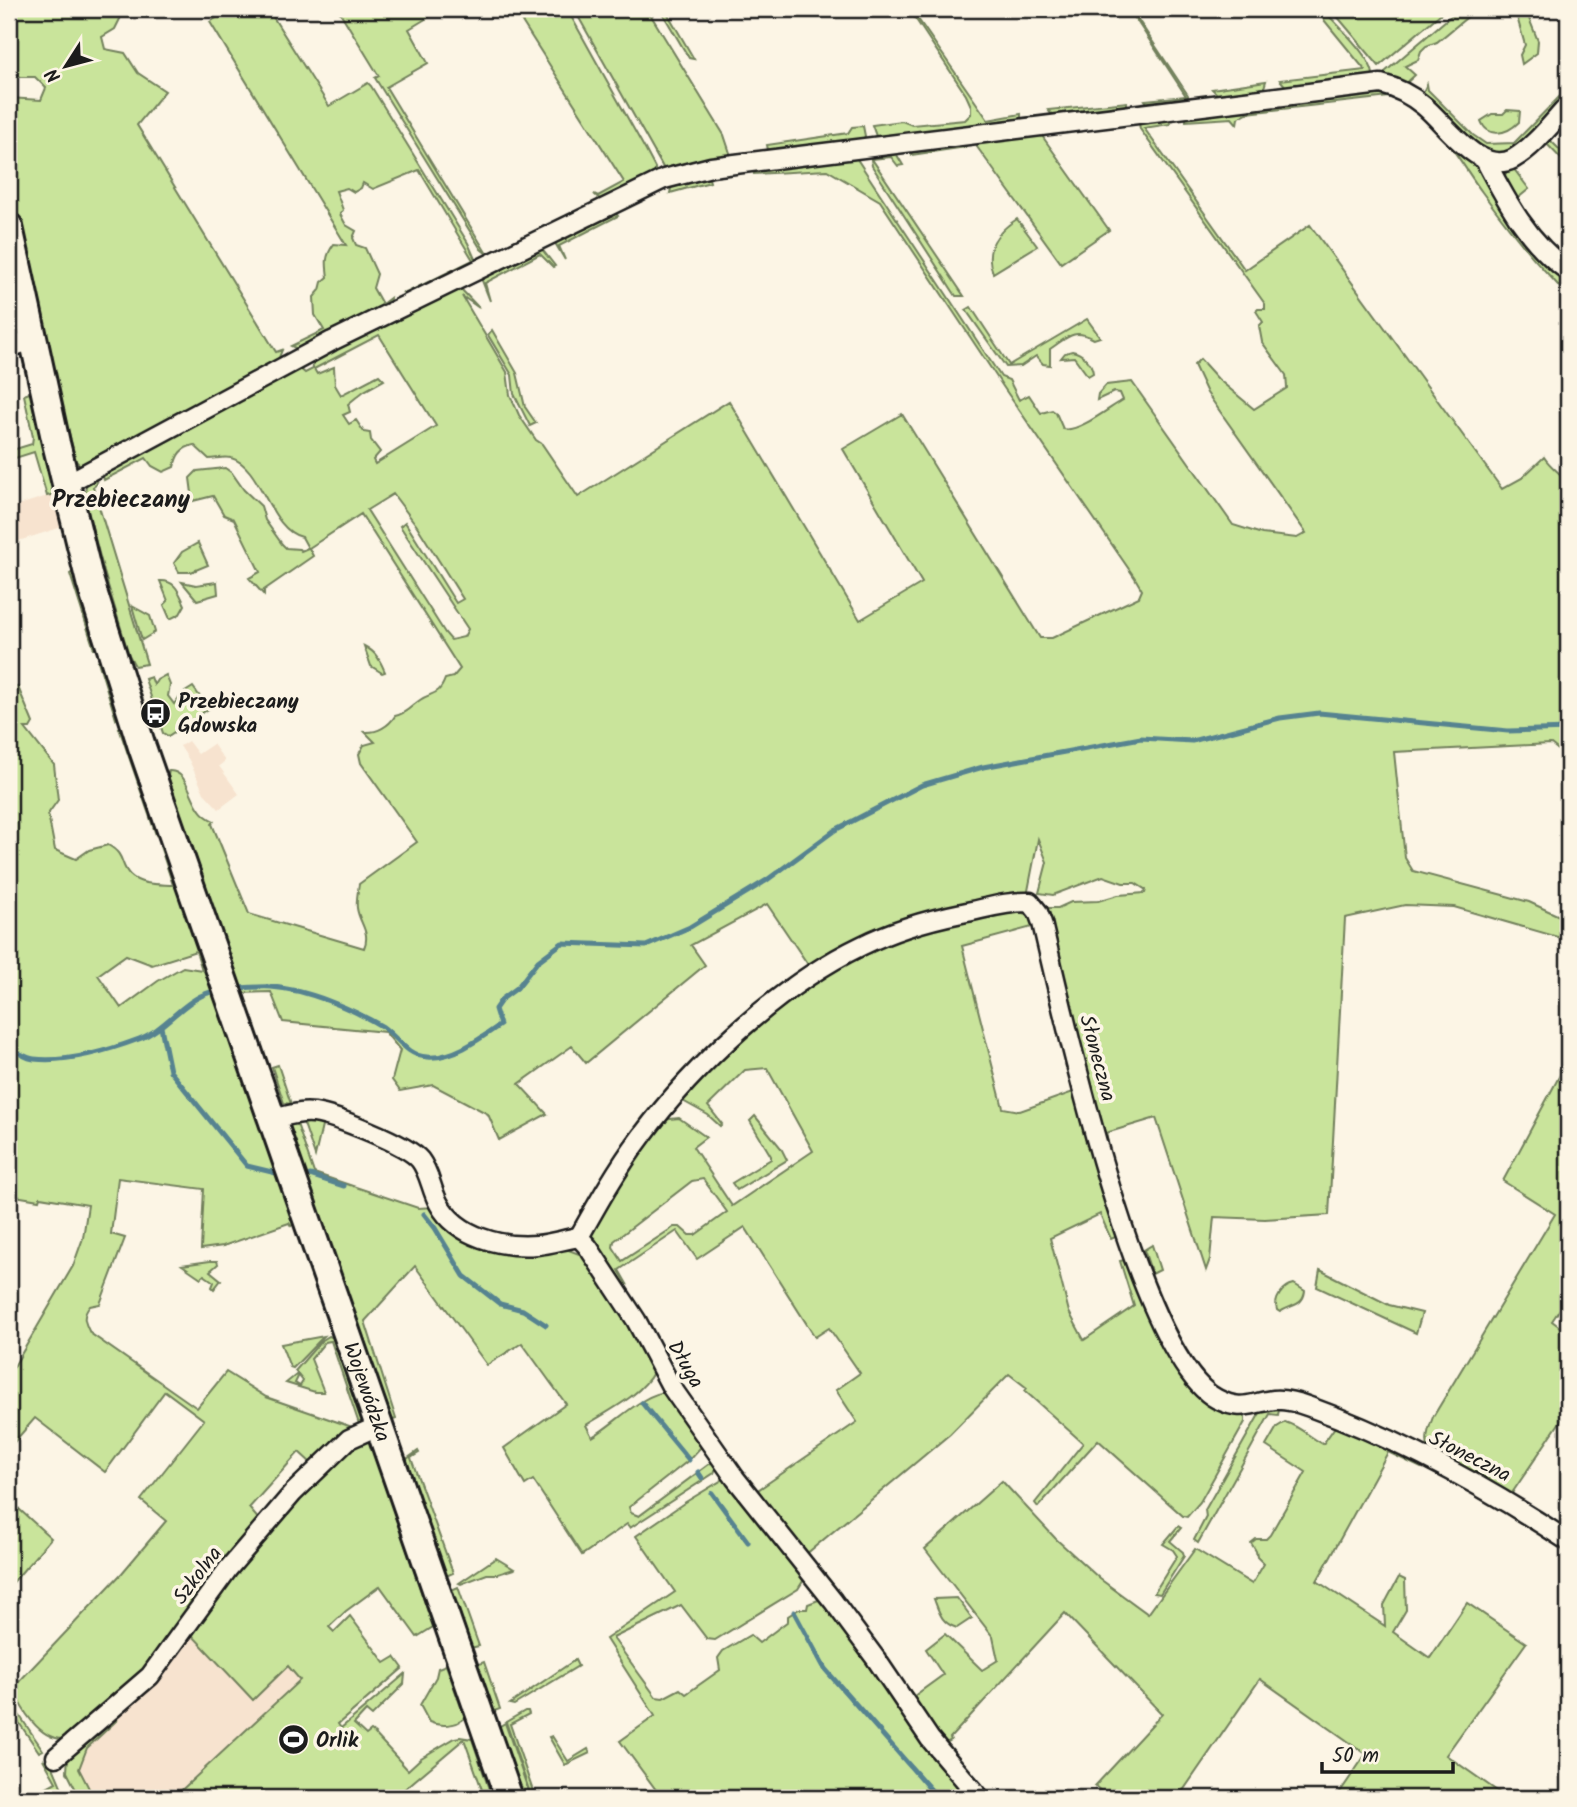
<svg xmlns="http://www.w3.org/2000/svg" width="1577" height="1807" font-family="Kalam,sans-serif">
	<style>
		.built { fill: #f7e3cf }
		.green { fill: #c9e49b; stroke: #72805c; stroke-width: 2; fill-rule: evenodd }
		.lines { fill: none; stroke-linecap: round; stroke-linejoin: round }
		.stream { stroke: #568390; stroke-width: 5 }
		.street-casing { stroke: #1c1c1c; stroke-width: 23 }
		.secondary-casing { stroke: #1c1c1c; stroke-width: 32 }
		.street { stroke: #fcf5e5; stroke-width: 18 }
		.secondary { stroke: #fcf5e5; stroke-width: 26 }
		.labels { text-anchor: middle; stroke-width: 7; stroke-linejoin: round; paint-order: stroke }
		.poi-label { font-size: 21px; font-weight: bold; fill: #1c1c1c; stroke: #fcf5e5; text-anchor: start }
		.street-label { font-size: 21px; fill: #1c1c1c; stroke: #fcf5e5 }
		.quarter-label { font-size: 24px; font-weight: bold; fill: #1c1c1c; stroke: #fcf5e5 }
	</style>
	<rect width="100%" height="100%" fill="#fcf5e5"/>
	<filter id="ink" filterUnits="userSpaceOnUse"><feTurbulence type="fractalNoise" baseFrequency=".0143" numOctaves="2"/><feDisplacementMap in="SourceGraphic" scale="14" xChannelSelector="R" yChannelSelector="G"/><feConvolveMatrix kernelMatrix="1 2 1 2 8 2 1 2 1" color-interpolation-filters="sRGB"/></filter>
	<g filter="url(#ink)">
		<g class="built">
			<polygon points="54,494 62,527 9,544 9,508"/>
			<polygon points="188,741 198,754 213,744 225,761 219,766 239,794 219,809 204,793 189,760 180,746"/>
			<polygon points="295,1596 342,1640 173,1798 94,1798 79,1769 87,1748 156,1680 196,1627"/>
		</g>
		<g class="green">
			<polygon points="9,9 99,9 103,12 123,13 115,29 102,37 105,49 125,53 138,73 165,91 137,125 276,352 282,350 278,360 88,463 80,465 76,461 69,433 64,431 9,182 9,98 41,100 46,88 35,77 13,77 9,81"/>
			<path d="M230,9h38l61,97 39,-23 3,3 97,157 7,16 -1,6 -67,31 -5,-4 4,1 67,-33 -54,-90 -46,19 -10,-6 -2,5 -7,4 -7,-4 -11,3 7,19 -3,4 6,11 10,6 -3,7 3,7 9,3 12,26 -4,14 9,16 8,-6 -1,9 -90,43 -8,-4 33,-16 -9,-15 -1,-18 6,-7 2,-8 6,-5c-2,-14 -3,-21 6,-33l12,1 -136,-223z"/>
			<polygon points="338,9 442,9 409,29 428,63 386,87 487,254 481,249 375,78 379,76"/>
			<polygon points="514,9 567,9 646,151 655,168 655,178 604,203 594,194 598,196 624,182"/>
			<polygon points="574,9 647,9 724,135 731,156 665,171"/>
			<polygon points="660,9 665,9 694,59 689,58"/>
			<polygon points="909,9 927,9 916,16 988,120 1021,114 1021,119 1018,122 882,139 876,136 872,125 902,121 912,125 965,120 971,114 971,106 966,95"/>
			<polygon points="1129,9 1131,9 1188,95 1188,100 1150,107 1145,100 1186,96"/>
			<path d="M1315,9h7c13,13 53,51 51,68l-85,12 -8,-9 85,-10z"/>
			<polygon points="1331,9 1446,9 1379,66"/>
			<polygon points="1459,9 1477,9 1437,42 1426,46 1421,51 1418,60 1405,66 1415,75 1403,86 1385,79 1385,72"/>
			<polygon points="1524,13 1528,16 1538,41 1537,53 1522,64 1520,55 1525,45 1517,17"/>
			<polygon points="1266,81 1263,91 1220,97 1212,89"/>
			<path d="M1427,84l1,6 45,45 13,9 28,-1 54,-55v12c-12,12 -43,45 -56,51 -32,15 -69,-37 -90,-57z"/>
			<path d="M1383,90c25,5 40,20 57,38 16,17 34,34 48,53 25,33 42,72 80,93v23c-13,-17 -29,-31 -43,-49 -15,-18 -29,-37 -43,-56 -25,-34 -49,-84 -93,-95l-142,16 -9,5 -1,6 -5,-6 -46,3v-5z"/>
			<polygon points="1127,102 1127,109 1053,116 1048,110"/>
			<path d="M1507,110l13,1 -1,11c-12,12 -31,17 -38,-1l11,-7h11z"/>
			<path d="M1169,116l1,8 -26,4 101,142 65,-45 192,264 20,-11 22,-21c7,11 17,16 24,26v275l-17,-14 -157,8 11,106 8,13 116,31 39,18v20l-114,-33 -49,-2 -60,13 -16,297 -64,4 -51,-2 -4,42 -4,11 -50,-152 -50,15 2,10h-5l-61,-235h16l13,-6 27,-1 20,-6 27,-2 1,-3 -11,-7h-12l-20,-7 -50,19 -14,-2 8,-31 -9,-23 -11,57 -216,73 -44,-65 -76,41 14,20 -119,98 -14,-17 -53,38 28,30 -48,26 -11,-26 -55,-29 -33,6 -8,-11 8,-30 -15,-18 -102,-10 -12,-30 -31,1 -64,-185 -8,-33 1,-4c18,-1 21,27 31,39 3,5 8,8 14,11l-2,3 37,90 115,34c7,-16 -5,-25 -7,-40 -1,-7 1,-17 2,-24l58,-42 -56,-79 -2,-9 5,-9 11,-3 -10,-10c12,1 24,-6 30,-16 11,-2 16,-10 25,-16 12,-8 19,-4 25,-21l8,-2 7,-8 -99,-155 -52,34 4,8 -49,34v5l-15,-17 11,-6 -26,-53 -10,-4 -11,-19 -20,5 -3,-23 7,-7 28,-3 7,5 12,17 17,16 4,14 17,24 4,4 13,1 2,2 7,-3 -6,-11c-33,-7 -40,-71 -71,-79 -6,-2 -16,1 -22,1l-15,-14c-13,3 -17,9 -20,22l-11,5 -11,-6 -6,-8 -42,22 -2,-7 196,-106 7,6 8,-4 -1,-9 148,-72 19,20 -17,-12 45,76 3,23 9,20 17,25 6,4 36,53 151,-96 131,219 62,-37 -79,-134 59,-35 138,224h12l87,-41 3,-7 -7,-12 -131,-190 -124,-187 -53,-31 -73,4v-6l101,-12 146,221 8,3 10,20 10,-5 12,18 11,-3 4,3 7,16c15,4 46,-21 60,-29l-3,-7 -6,-1 -17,8 1,-6 8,-9 26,-3 101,143 29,9 35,4 9,-5 -99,-140 -13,-28 6,-6 18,20 36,30 33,-21 -1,-13 -24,-33 -3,-16 4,-4 -7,-11 2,-2h7v-5l-125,-175 -2,-11zM379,335l57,91 -61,38 -2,-4 7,-8 -9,-12 -1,-7 -6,-1 -8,-12 -7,4 -6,-9 7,-3 -2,-8 16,-13 20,-11 -5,-5 -38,20 -6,-10 -1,-18 -17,7 -3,-5zM393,494l24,32 46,73 -7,4 -51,-81 -5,4 68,103 -4,8 -13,3 -6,-7 -78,-123z"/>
			<polygon points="863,126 865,136 863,140 768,150 767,145 848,133 852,127"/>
			<polygon points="1040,133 1109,230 1061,263 977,147 977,141"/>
			<polygon points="1548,138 1568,158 1568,166 1544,141 1514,169 1529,189 1518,198 1527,213 1528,222 1535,222 1527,224 1503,179 1509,167"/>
			<polygon points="961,141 966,147 912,155 910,149"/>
			<polygon points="894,150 903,165 898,166 891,157 872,159 964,296 956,296 872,166 870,153"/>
			<polygon points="708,175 710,182 670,193 672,184"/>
			<polygon points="614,211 618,216 559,246 565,260 555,243 556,241"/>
			<path d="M1017,219l20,27 -44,27c-10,-24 5,-42 24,-54z"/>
			<polygon points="541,248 555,266 553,267 540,254 485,283 490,301 481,278"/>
			<path d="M971,307l38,58 78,-46 13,18 -6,2c-21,-11 -26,-2 -44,10v16l-7,-1 -7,-8 -15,10 -15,1 -40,-57z"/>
			<polygon points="492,330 517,373 525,407 536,423 530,426 514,394 512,375 488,335"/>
			<path d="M1072,351c10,2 20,11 21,22l-5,3 -14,-19 -13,1 4,-5z"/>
			<polygon points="32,392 54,494 47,496 34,452 9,460 9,451 32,444 33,437 24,395"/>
			<polygon points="91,479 96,480 97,484 93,487 147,664 135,666 129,655 104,572 85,501 86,482"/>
			<polygon points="198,543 208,565 191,572 179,572 174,563 182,552"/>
			<polygon points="73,572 97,649 94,649 70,574"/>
			<path d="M160,581c16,-1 19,12 25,24l-5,9 -10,5 -6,-14 4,-4z"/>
			<polygon points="182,582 196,585 217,582 218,594 197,600"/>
			<polygon points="132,606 150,616 155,632 142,640"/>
			<path d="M364,646c12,6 16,14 21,26l-3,1 -11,-7z"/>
			<polygon points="101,660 119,716 116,719 98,661"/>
			<polygon points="166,675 170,685 168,696 174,704 182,694 193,687 201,698 214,705 168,736 163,733 145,679 151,677 154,685 157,680"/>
			<path d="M11,684l7,3 15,36 -3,5h-5l29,37 4,35 -10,14 7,36 21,9 13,-9 19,-5c18,10 11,19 22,30 11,11 30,9 43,10l-13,-39 5,-1 129,379 -3,2 -2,-3 -66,23 -22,3 3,-60 -86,-11 -7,56 14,4 -25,66 -10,2c-8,10 -6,15 0,27l107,75 29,-36 40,25 86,30 -40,37 -13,-12 -50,56 11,13 -111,148 -86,70c-24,0 -42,-30 -50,-51l109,-115 44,-52 -25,-21 63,-80 -39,-29 -60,81 -70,-54 -26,30v-73l64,-109 10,-28 5,-33 -48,-8 -1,3 -30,-5v-510zM196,951l6,19 -19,-3 -25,14 -37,27 -23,-33 28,-20 26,10z"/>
			<polygon points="123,727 160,832 156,835 119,728"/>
			<path d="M1016,911l13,4 7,11 -74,20 41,162 17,3 56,-20 44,144 -9,4 -11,-25 -50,24 19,74 15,28 50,-34 -14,-45 10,-2 41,95 74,58v10l-45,80 -13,15 -4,-1 -85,-76 -60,67 -3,-4 48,-60 -58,-52 2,-3 -18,-14 -59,60 -145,121 -50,-63 102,-70 -21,-32 24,-17 -31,-45 -14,9 -70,-110 -48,32 -20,-28 -58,39 8,14 -4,-1 -37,-50 75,-113 18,-2 27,19 -13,10 39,59 81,-55 -46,-83 -22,2 -37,36 14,18 -2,2 -12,-11 -27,-15 14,-19 80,-71 48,-37 71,-36 80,-21zM703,1179l24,33 -32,23h-6l-9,-8h-6l-52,34 -9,-14 1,-6 78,-60z"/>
			<path d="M1568,1060v237l-16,24 16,12v77l-58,86 -81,-44c-4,-13 -1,-22 4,-35l122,-203 -52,-33z"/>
			<polygon points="278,1065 291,1104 284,1103 272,1067"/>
			<polygon points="755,1116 781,1148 787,1160 737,1190 732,1183 771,1159 771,1156 750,1121"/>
			<path d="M296,1121l18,52 104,35 16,-1 30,25 97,15 26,10 46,67 21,47c-12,24 -46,40 -68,54l6,12c22,-12 52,-46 77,-45l30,45 2,10 -12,13 -60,47 2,6 8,3 73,-54 4,6 -2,5 -84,55 -3,-4 -45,31 -49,-75 -8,5 -21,-37 62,-44 -44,-61 -35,22 -72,-99 -50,55 31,98 -6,2 -102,-298z"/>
			<polygon points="303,1121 323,1122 315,1156"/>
			<polygon points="1152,1245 1160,1270 1152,1274 1144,1250"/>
			<polygon points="210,1261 217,1261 218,1264 210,1271 221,1280 214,1289 212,1287 214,1282 204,1275 201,1278 182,1265"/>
			<polygon points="1320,1270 1389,1305 1422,1313 1416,1333 1317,1287"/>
			<path d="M1294,1284l11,7c-2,16 -14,13 -25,21l-3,-2c-4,-10 6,-24 17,-26z"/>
			<polygon points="324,1336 293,1368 290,1367 281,1344"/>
			<polygon points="329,1336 334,1338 362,1421 359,1424 331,1341 325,1342 311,1359 324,1392 315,1392 286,1383 296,1375 298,1377 295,1383 300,1386 303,1381 295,1371 321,1341"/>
			<polygon points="1276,1405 1279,1410 1278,1415 1270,1414 1198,1543 1194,1540 1206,1517 1205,1510 1260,1413"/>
			<path d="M1285,1422c16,5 24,15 38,22l14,-20 86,39 -2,5 -33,-16 -71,129 68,45 -1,-21 15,-28 6,3 1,30 -13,22 37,26 37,-55 59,40 -80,112 61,43h-171l30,-44 -106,-75 -82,119h-69l-14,-12 67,-72 -97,-101 -115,125 1,2 -10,6 -56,-81 1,-7 28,38 29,-21 -17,-26 19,-15 37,36 16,-10 -5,-23 -68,-88 77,-68 54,58 44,40 48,35 47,-65 57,35 12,-20 -7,-7 -1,-6 -5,-8 5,-4h10l4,-4 36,-63 -40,-26 11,-19z"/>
			<polygon points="369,1438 433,1627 417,1637 380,1586 346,1611 329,1627 334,1632 350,1616 385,1663 395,1657 403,1668 338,1724 341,1728 405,1674 404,1684 372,1716 366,1711 354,1724 366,1735 371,1731 375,1734 408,1770 421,1758 455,1738 460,1737 472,1739 492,1798 485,1798 464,1739 394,1798 173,1798 300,1680 288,1666 253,1700 191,1634 236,1572 340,1453"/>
			<polygon points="418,1451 419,1453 411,1458 453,1573 444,1577 404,1461"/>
			<polygon points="724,1479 735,1484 805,1578 798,1589 715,1640 707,1639 681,1605 613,1638 656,1697 663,1698 680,1689 686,1694 720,1670 718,1658 723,1651 750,1635 759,1643 788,1621 788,1616 799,1609 807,1609 808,1604 821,1599 973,1798 867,1798 862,1792 854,1798 718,1798 717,1796 662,1798 620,1741 655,1716 606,1639 675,1592 636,1536 684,1503"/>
			<polygon points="9,1500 51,1538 9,1587"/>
			<polygon points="1178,1526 1181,1528 1170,1541 1183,1552 1184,1556 1160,1594 1154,1593 1177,1556 1173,1550 1163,1544"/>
			<polygon points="496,1558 514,1569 498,1574 487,1574 461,1584 459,1583"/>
			<polygon points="458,1587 479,1646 470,1648 449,1591"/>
			<path d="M957,1598l15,20 -15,10c-16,-5 -18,-16 -23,-29z"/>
			<polygon points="575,1660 578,1666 514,1705 510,1704"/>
			<polygon points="484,1662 500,1709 492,1712 476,1665"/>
			<path d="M446,1665l19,53c-9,8 -25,9 -36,4l-9,-17 16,-28 2,-9z"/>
			<polygon points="9,1700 43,1750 39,1752 9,1708"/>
			<polygon points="525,1711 528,1711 529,1714 510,1724 534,1794 531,1796 506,1722"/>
			<polygon points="112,1718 117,1720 87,1748 79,1769 94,1798 80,1798 67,1772 68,1755"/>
			<polygon points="505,1723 531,1798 521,1798 497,1728"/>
			<polygon points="552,1736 568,1761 588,1749 590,1753 565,1765 549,1737"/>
			<polygon points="43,1759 53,1767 66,1798 27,1798 56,1782"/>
		</g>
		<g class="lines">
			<g class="stream">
				<path d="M238,988c11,0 22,-2 33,-1 35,2 82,22 112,40 14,10 24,29 44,30 26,2 53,-18 73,-32l-5,-16 7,-10 15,-11 21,-27 24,-18 84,3 44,-19 77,-47 68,-50 87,-45 61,-18 158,-29 51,3 88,-23 39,-5 189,18 60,-2"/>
				<polyline points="161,1027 170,1071 247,1166 276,1173"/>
				<path d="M9,1051c9,-1 15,7 25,8 34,4 73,-8 105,-20 27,-10 44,-39 72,-47"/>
				<polyline points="310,1175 344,1186"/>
				<polyline points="424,1214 435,1228 464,1276 500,1304 523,1310 546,1325"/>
				<polyline points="642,1403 689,1460"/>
				<polyline points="698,1472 702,1478"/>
				<polyline points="712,1493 748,1542"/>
				<polyline points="794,1612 825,1669 938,1798"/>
			</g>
			<defs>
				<g id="street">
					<path d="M1485,160c22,42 43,82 83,111"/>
					<polyline points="9,348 34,339"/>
					<path d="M66,484l266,-143 332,-162 47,-12 670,-83c17,4 30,11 43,22 22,18 56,70 89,53 21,-12 39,-36 55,-53"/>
					<path d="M272,1119c14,-3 27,-8 42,-6 21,3 93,31 106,47 10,13 11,30 19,44 18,33 63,44 98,41 14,-1 28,-6 42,-8"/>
					<path d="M579,1237c19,-34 38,-68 62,-100 53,-72 139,-152 220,-191 32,-16 66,-26 101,-33 22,-4 45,-12 68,-11l8,10 4,11c22,93 96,435 175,476 26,13 32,4 57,1 11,-1 25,3 36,7 91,33 178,81 258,134"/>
					<polyline points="579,1237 588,1247 636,1320 672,1388 735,1478 833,1601 876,1659 930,1739 980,1798"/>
					<polyline points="56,1757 150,1676 228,1569 293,1493 349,1439 378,1426"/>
				</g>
				<g id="secondary">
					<path id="s1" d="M9,227l47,216 34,139 52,165 367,1051"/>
				</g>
			</defs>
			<use href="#street" class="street-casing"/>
			<use href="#secondary" class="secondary-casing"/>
			<use href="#street" class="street"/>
			<use href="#secondary" class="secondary"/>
		</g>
	</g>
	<defs>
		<symbol id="bus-disc" viewBox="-11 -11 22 22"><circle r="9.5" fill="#1c1c1c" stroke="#fcf5e5"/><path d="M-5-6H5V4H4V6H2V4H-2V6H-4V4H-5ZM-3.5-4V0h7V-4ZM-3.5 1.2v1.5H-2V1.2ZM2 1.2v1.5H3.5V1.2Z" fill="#fff"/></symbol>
		<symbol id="stadium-disc" viewBox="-11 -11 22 22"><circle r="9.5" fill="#1c1c1c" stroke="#fcf5e5"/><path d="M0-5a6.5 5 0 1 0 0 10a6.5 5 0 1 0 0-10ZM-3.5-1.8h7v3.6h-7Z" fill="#fff"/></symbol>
	</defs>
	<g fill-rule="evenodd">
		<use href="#bus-disc" x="138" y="696" width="35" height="35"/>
		<use href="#stadium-disc" x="276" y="1722" width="35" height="35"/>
	</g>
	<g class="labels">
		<g class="poi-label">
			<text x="178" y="708">Przebieczany<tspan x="178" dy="24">Gdowska</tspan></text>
			<text x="316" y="1747">Orlik</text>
		</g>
		<g class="street-label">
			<text transform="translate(1098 1058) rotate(75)" y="7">Słoneczna</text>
			<text transform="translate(686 1364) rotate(60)" y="7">Długa</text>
			<text dy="7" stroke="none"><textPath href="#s1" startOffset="1220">Wojewódzka</textPath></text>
			<text transform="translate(1470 1456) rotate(27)" y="7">Słoneczna</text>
			<text transform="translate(197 1575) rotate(-53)" y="7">Szkolna</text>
		</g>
		<g class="quarter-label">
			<text x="121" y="507">Przebieczany</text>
		</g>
	</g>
	<rect width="1577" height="1807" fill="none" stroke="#fcf5e5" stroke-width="35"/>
	<rect x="18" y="18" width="1542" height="1772" fill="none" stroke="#1c1c1c" stroke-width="2.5" filter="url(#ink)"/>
	<g transform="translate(66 66) rotate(234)" stroke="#fcf5e5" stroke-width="5" paint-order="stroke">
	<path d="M0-5L12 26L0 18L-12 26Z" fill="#1c1c1c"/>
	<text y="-10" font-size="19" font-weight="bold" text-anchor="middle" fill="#1c1c1c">N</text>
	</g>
	<path d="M1322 1762v10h131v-10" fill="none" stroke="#1c1c1c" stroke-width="3.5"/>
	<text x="1332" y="1762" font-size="21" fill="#1c1c1c" stroke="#fcf5e5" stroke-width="5" paint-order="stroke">50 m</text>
</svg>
